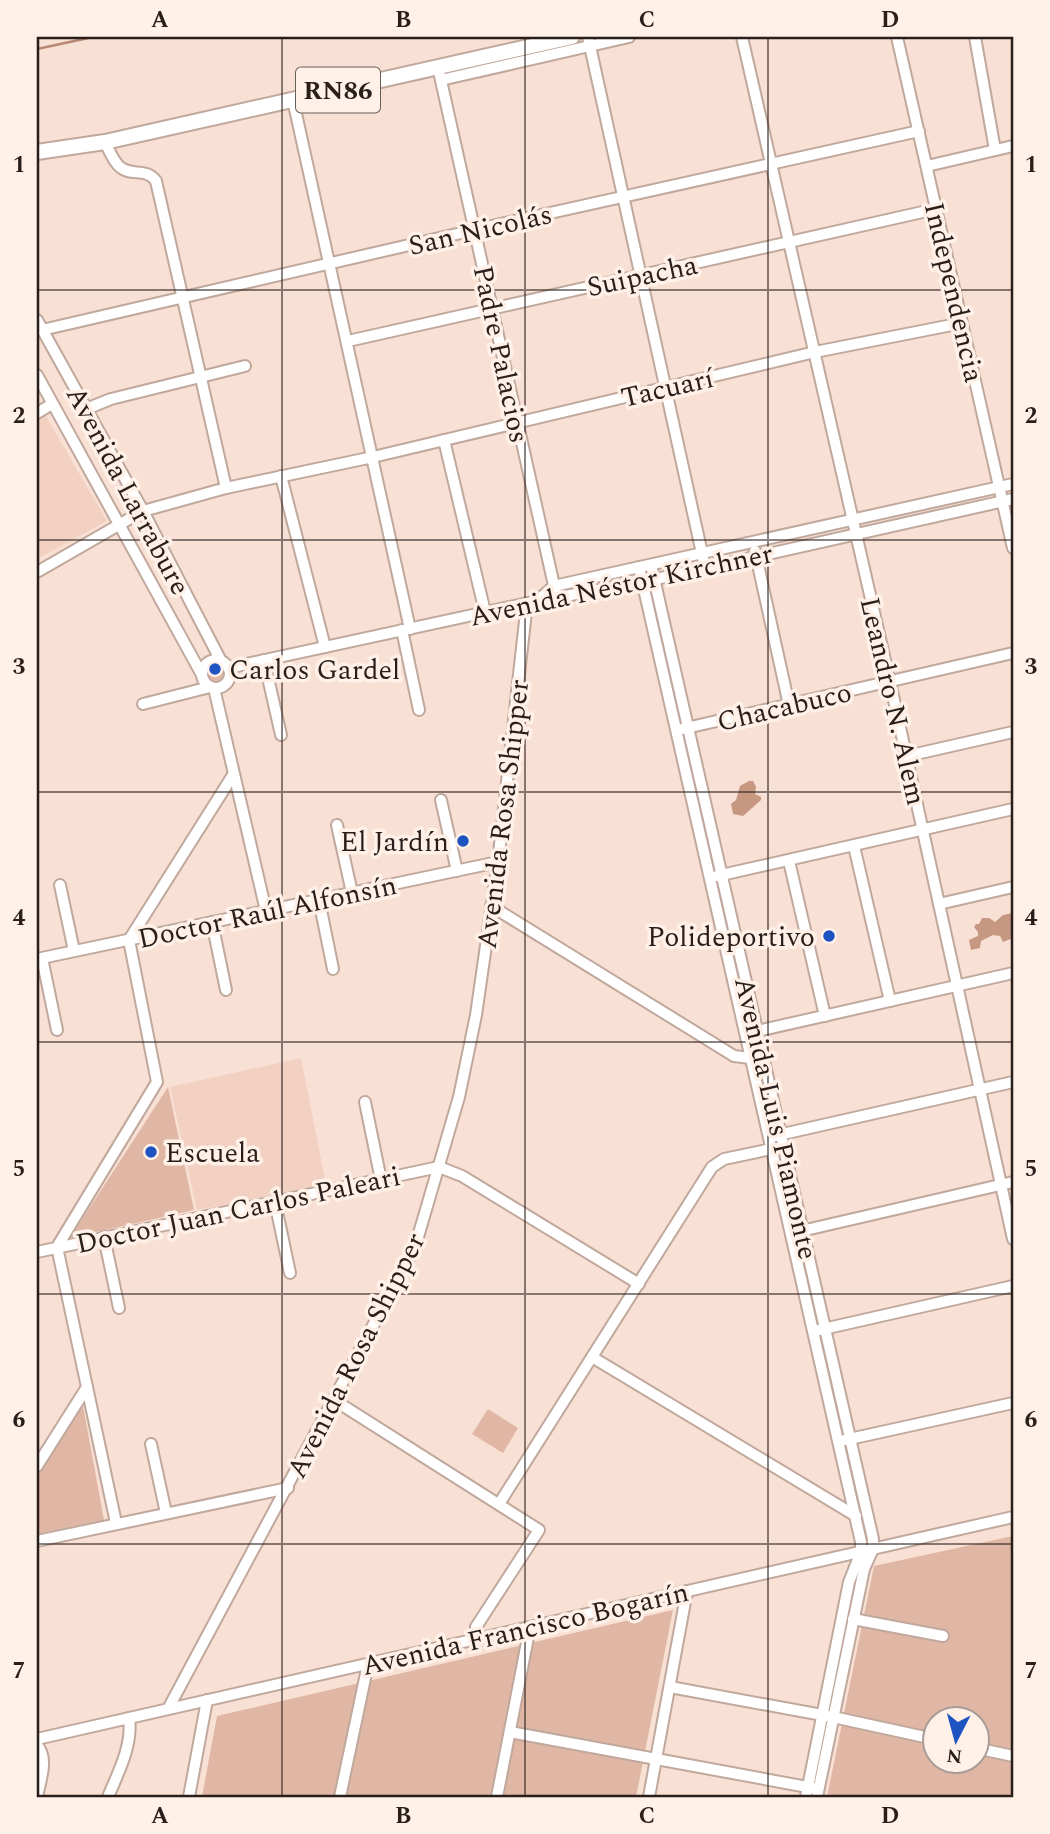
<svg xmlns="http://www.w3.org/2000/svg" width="1050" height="1834" font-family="Spectral,serif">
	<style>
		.built { fill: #f2d1c3 }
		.green { fill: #dfb7a4; fill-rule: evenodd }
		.forest { fill: #c69781 }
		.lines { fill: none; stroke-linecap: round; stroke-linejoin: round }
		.stream { stroke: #b68872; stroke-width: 2.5 }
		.minor-casing { stroke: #c0a89d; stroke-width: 14 }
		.major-casing { stroke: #c0a89d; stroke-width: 18 }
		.minor { stroke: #fff; stroke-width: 10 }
		.major { stroke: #fff; stroke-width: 14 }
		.grid { fill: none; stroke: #281f1b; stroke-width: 2; stroke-opacity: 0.55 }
		.poi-dot { fill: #1d54c1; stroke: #fff0e8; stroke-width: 2.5 }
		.labels { text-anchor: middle; stroke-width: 7; stroke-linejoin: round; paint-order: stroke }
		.shield { fill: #fff0e8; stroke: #685e58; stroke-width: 2 }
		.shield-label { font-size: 26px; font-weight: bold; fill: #281f1b }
		.street-label { font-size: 28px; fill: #281f1b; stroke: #fff0e8 }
		.poi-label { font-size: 28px; fill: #281f1b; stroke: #fff0e8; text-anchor: start }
		.neatline { fill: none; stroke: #281f1b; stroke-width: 2.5 }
		.grid-label { font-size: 23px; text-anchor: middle; font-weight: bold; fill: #281f1b }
	</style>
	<rect width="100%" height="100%" fill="#f9e0d4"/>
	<g class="built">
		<polygon points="37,401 107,521 37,559"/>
		<polygon points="301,1058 326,1184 197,1210 170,1087"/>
	</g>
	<g class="green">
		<circle cx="216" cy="672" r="9"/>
		<polygon points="168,1087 194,1210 70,1238"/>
		<polygon points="83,1406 104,1520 37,1534 37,1476"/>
		<polygon points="488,1409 518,1428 503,1453 472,1434"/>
		<path d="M1013,1536v261h-186l47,-231zM934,1718h42v42h-42z"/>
		<polygon points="673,1610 636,1797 202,1797 217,1716"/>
	</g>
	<g class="forest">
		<polygon points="749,781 753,781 756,787 755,794 761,797 761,800 743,816 733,814 731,804 736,800 740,786"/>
		<polygon points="1013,913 1013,938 1003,942 1000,936 993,935 981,941 980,948 971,950 969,940 978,936 978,932 974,927 976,924 979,924 982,918 989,918 995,922 1003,915"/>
	</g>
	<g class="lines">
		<polyline class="stream" points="37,49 93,37"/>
		<defs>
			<g id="minor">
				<polyline points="588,37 705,567"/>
				<polyline points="742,37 890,682 1013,1239"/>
				<polyline points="897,37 1013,548"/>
				<polyline points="975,37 995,150"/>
				<polyline points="438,67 557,599"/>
				<polyline points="441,80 629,37"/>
				<polyline points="293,100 410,629"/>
				<path d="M105,142c4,8 8,19 15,25 11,10 26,0 36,14l70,307"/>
				<polyline points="927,166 1013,146"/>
				<polyline points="37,320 143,511 221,661"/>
				<polyline points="42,330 474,230 919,131"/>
				<polyline points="348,341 936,209"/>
				<polyline points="37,375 202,675"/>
				<polyline points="86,409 111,399 245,366"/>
				<polyline points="37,413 52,404"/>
				<polyline points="444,440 485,612"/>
				<polyline points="281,476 325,647"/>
				<polyline points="755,551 789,705"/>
				<polyline points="651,565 873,1539 873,1549 864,1569 817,1797"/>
				<polyline points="639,567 861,1542 861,1552 849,1582 806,1797"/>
				<polyline points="37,572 143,511 226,488 373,457 815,352 962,323"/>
				<polyline points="537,601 554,586 1013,484"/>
				<polyline points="402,630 419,710"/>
				<polyline points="264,660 281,735"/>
				<circle cx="216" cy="674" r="14"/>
				<polyline points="228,668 537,601 643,582 1013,499"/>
				<polyline points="214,688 266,911"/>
				<polyline points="143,704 210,687"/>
				<polyline points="682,729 1013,653"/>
				<polyline points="907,756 1013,732"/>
				<polyline points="441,800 457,871"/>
				<polyline points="337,825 352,893"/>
				<polyline points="854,846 890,1001"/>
				<polyline points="789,861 825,1016"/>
				<polyline points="717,876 1013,809"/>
				<polyline points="60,885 74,951"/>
				<polyline points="319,900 333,969"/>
				<polyline points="939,904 1013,887"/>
				<polyline points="491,906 734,1056 758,1059"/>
				<polyline points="212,922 226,990"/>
				<polyline points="42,958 57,1030"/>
				<polyline points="37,959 498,862"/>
				<polyline points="753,1032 1013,973"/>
				<polyline points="365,1102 381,1180"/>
				<polyline points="774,1136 1013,1082"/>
				<polyline points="275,1202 290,1273"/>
				<polyline points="797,1232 1013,1182"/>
				<polyline points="104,1237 119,1308"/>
				<polyline points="37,1252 439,1167 462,1176 639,1284"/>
				<polyline points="819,1330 1013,1286"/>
				<polyline points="592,1357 856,1516"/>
				<polyline points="87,1387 116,1523"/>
				<polyline points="334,1400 539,1530 476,1627 479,1639"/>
				<polyline points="845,1440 1013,1403"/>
				<polyline points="151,1444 166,1513"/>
				<polyline points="37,1466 87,1387 57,1247 157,1082 129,940 233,775"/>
				<polyline points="499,1504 712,1167 724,1159 776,1148"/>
				<polyline points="37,1541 288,1488"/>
				<polyline points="853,1619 943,1636"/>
				<polyline points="670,1687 833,1717 934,1739"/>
				<polyline points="168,1709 415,1247 459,1097 476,1015 498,862 527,603"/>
				<polyline points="510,1732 813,1788"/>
				<polyline points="37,1739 1013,1517"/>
				<path d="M37,1745c12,14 3,35 0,52"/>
				<polyline points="976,1748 1013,1756"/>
				<path d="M108,1797c10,-24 25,-52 21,-79"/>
				<polyline points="189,1797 207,1700"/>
				<polyline points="340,1797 368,1664"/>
				<polyline points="497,1797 530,1627"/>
				<polyline points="649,1797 687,1591"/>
			</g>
			<polyline id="major" points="37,152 105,142 572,37"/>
		</defs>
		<use href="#minor" class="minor-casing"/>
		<use href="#major" class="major-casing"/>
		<use href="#minor" class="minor"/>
		<use href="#major" class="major"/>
	</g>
	<path class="grid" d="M282,37v1760M525,37v1760M768,37v1760M37,290h976M37,540h976M37,792h976M37,1042h976M37,1294h976M37,1544h976"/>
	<g class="poi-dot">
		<circle cx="215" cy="669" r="7"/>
		<circle cx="463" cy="841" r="7"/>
		<circle cx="829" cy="936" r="7"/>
		<circle cx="151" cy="1152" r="7"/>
	</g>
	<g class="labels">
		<rect class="shield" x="296" y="67.5" width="84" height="45" rx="5"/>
		<g class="shield-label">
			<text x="338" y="99">RN86</text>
		</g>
		<g class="street-label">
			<text transform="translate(480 229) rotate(-13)" y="10">San Nicolás</text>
			<text transform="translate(642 275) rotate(-12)" y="10">Suipacha</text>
			<text transform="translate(955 292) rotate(77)" y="10">Independencia</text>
			<text transform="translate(502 354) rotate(78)" y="10">Padre Palacios</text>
			<text transform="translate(667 387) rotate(-13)" y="10">Tacuarí</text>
			<text transform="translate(129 490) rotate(62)" y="10">Avenida Larrabure</text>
			<text transform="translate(621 584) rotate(-12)" y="10">Avenida Néstor Kirchner</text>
			<text transform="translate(894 701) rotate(77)" y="10">Leandro N. Alem</text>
			<text transform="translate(784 706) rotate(-13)" y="10">Chacabuco</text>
			<text transform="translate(502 814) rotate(-83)" y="10">Avenida Rosa Shipper</text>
			<text transform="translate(267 911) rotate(-12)" y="10">Doctor Raúl Alfonsín</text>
			<text transform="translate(777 1118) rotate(77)" y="10">Avenida Luis Piamonte</text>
			<text transform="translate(238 1209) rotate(-12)" y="10">Doctor Juan Carlos Paleari</text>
			<text transform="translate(355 1355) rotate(-63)" y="10">Avenida Rosa Shipper</text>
			<text transform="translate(525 1628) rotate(-13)" y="10">Avenida Francisco Bogarín</text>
		</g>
		<g class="poi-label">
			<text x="229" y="679">Carlos Gardel</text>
			<text x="449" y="851" text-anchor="end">El Jardín</text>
			<text x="815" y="946" text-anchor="end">Polideportivo</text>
			<text x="165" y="1162">Escuela</text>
		</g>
	</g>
	<rect width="1050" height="1834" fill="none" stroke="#fff0e8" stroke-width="77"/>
	<g transform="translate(956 1740) rotate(186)"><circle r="33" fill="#fff0e8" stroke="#a99c96" stroke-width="2"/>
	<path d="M0-5L12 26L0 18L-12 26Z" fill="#1d54c1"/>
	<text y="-10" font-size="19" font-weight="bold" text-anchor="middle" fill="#281f1b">N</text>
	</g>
	<rect x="38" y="38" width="974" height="1758" class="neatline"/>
	<g class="grid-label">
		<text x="160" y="27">A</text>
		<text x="403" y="27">B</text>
		<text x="647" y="27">C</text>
		<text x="890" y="27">D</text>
		<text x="19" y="172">1</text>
		<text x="1031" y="172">1</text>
		<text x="19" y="423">2</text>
		<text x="1031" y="423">2</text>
		<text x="19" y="674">3</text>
		<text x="1031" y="674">3</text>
		<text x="19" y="925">4</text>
		<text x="1031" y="925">4</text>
		<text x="19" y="1176">5</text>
		<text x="1031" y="1176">5</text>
		<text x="19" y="1427">6</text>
		<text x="1031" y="1427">6</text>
		<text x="19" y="1678">7</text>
		<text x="1031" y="1678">7</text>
		<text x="160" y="1823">A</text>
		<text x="403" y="1823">B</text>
		<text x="647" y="1823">C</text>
		<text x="890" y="1823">D</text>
	</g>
</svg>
